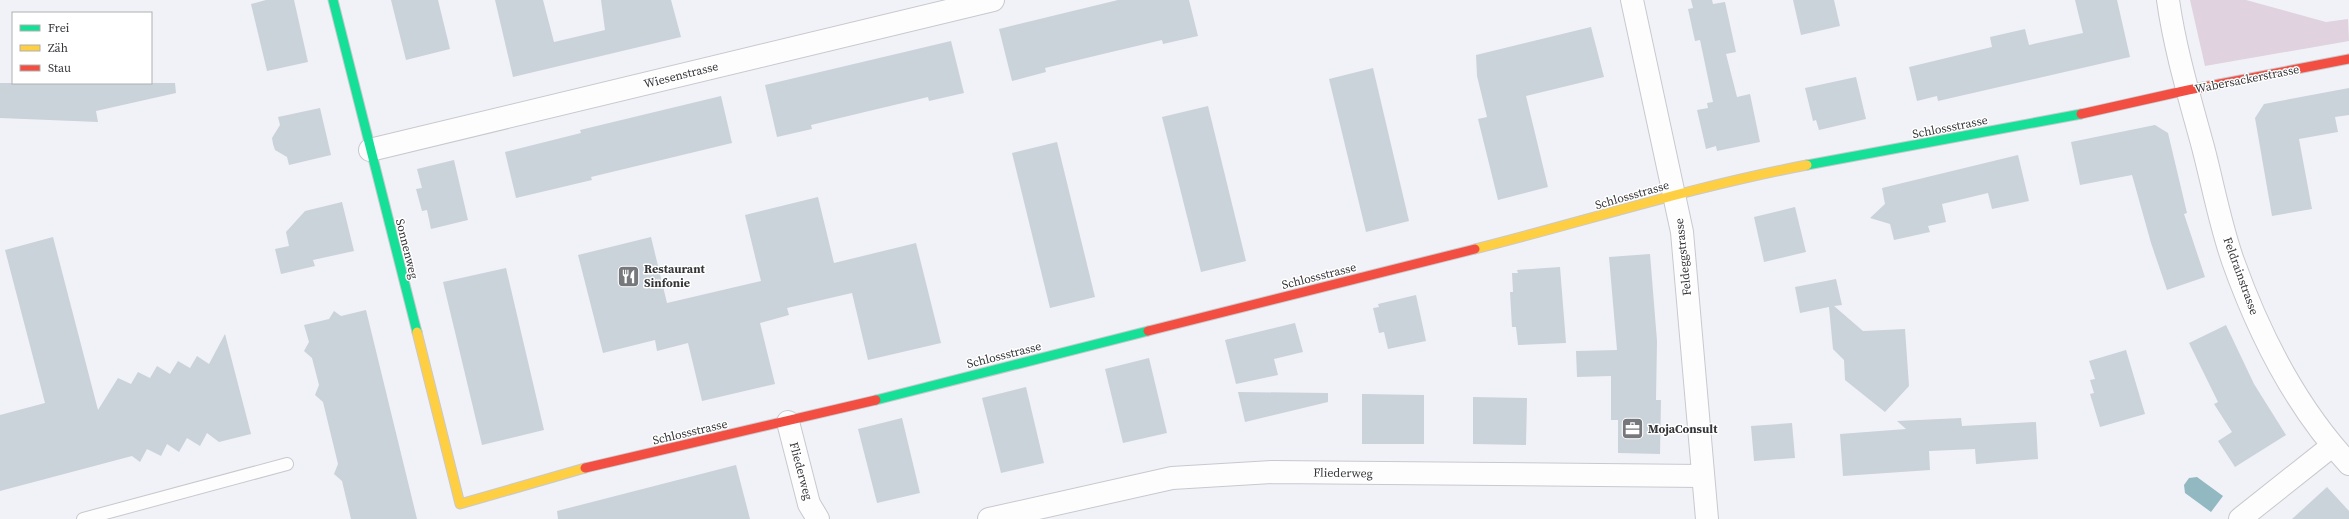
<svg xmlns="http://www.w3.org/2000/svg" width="2349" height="519" font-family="'Source Serif 4',serif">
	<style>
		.green { fill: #e0d2de }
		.water { fill: #92b8c2 }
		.building { fill: #cad2da }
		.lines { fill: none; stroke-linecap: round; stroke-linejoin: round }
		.lane-casing { stroke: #c8c9cd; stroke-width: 14 }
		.street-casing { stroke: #c8c9cd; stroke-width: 24 }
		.fast-casing { stroke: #c8c9cd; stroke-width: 11 }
		.slow-casing { stroke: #c8c9cd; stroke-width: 11 }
		.jam-casing { stroke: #c8c9cd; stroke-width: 11 }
		.lane { stroke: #fdfdfe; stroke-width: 12 }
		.street { stroke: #fdfdfe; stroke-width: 22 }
		.fast { stroke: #16e098; stroke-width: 9 }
		.slow { stroke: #ffcf43; stroke-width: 9 }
		.jam { stroke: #f24e42; stroke-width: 9 }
		.labels { text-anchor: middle; stroke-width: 3; stroke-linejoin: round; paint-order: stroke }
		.street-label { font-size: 12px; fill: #353639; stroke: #fff }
		.poi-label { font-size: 12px; font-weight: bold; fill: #353639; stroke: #fff; text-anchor: start }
	</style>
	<rect width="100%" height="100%" fill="#f1f2f7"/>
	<polygon class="green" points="2190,0 2246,0 2326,22 2348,19 2349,41 2205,66"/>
	<polygon class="water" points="2197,477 2223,496 2211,512 2185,493 2184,485 2189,478"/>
	<g class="building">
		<polygon points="266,0 294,0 308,62 267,71 251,4"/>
		<polygon points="391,0 438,0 450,49 406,60"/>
		<polygon points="495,0 543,0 554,42 605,30 601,0 671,0 681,37 513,77"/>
		<polygon points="1118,0 1189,0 1198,36 1163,44 1162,40 1103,54 1045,68 1046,72 1012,81 999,29"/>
		<polygon points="1691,0 1712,0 1713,4 1725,2 1736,52 1726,54 1737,97 1750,94 1760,142 1717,151 1716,146 1706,149 1697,110 1708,108 1707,103 1713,102 1700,40 1695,41 1688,9 1693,8"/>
		<polygon points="1793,0 1834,0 1840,26 1801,35"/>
		<polygon points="2075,0 2117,0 2130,57 1938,101 1937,96 1917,101 1909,67 1992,47 1990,37 2025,29 2029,45 2083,33"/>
		<polygon points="1591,27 1604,77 1526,96 1548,187 1498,200 1478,119 1487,117 1477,76 1476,55"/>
		<polygon points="951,41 964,93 929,101 928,97 869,111 811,125 812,129 777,137 765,85"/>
		<polygon points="1373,68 1409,221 1366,232 1329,79"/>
		<polygon points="1856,77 1866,119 1819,130 1816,120 1813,121 1805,88"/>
		<polygon points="0,83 175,83 176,93 96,111 98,122 0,118"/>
		<polygon points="2349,88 2349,115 2335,117 2338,132 2299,139 2312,209 2272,216 2255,118 2264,104"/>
		<polygon points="721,96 732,143 591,177 592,180 516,198 505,152 581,133 580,130"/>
		<polygon points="1208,106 1246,261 1201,272 1162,117"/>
		<polygon points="320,108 331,155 289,165 287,157 275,150 273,144 272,138 280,125 278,117"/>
		<polygon points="2155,125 2168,133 2187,213 2184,214 2205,277 2167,290 2151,243 2132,175 2080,185 2071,142"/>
		<polygon points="1057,142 1095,297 1050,308 1012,153"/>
		<polygon points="2018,155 2029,201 1992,209 1988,193 1942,204 1946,222 1928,226 1930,232 1894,240 1890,224 1870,218 1885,204 1882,188"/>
		<polygon points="454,160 468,220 431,229 427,210 422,211 416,189 422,188 417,169"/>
		<polygon points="818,197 834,263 916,243 941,343 868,360 852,293 787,308 789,315 760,323 775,384 702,401 688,343 657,351 655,340 603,353 578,255 651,237 667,303 761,281 745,215"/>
		<polygon points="342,202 354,251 313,260 315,266 281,274 275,249 289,246 286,232 305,211"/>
		<polygon points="1795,207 1806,252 1764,262 1754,217"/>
		<polygon points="53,237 98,410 118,378 131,384 138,372 150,378 157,366 170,374 178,361 190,368 197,356 209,364 225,334 251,434 219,442 207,433 200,446 187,438 179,452 167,444 161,456 147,449 140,462 132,456 0,491 0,415 45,403 5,250"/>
		<polygon points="1650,254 1657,341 1656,400 1661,400 1660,454 1618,453 1618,420 1611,420 1611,376 1577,377 1576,351 1617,350 1609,257"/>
		<polygon points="1560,267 1566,343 1518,345 1516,327 1512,327 1510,292 1513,292 1512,273 1518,273 1517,270"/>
		<polygon points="506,268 544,430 482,445 443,282"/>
		<polygon points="1836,279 1842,305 1834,306 1863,331 1905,329 1909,386 1885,412 1845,380 1844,360 1833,349 1829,307 1800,313 1795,287"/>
		<polygon points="1416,295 1426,341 1388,349 1384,332 1379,333 1373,308 1379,307 1378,304"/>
		<polygon points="366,310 417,519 351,519 342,481 334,474 338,464 323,402 315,395 319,385 312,358 304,351 309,342 304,325 329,319 334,311 341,316"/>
		<polygon points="1295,323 1303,352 1274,359 1278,375 1236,384 1225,340"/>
		<polygon points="2226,325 2254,384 2286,435 2235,467 2218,441 2232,432 2214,404 2218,402 2189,343"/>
		<polygon points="2126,350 2145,414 2100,427 2090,394 2094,393 2090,380 2095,379 2089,361"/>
		<polygon points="1149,358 1167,433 1123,443 1105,369"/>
		<polygon points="1026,387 1044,463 1001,473 982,398"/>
		<polygon points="1238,392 1328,393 1328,402 1245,422"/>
		<polygon points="1362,394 1424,395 1424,444 1362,444"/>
		<polygon points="1473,397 1527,398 1526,445 1473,444"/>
		<polygon points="902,418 920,493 877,503 858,429"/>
		<polygon points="1961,418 1962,426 2036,422 2038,459 1976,464 1975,449 1929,451 1930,470 1843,476 1840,434 1906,429 1897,421"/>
		<polygon points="1792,423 1795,458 1754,461 1751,426"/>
		<polygon points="736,465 750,519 558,519 557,511"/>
		<polygon points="2327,487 2349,511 2349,519 2292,519"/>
	</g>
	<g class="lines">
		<defs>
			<polyline id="lane" points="83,519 287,464"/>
			<g id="street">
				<polyline points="1632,0 1682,232 1707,519"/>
				<path d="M2168,0c7,50 22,99 35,147 10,38 17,77 30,114 26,73 63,146 116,203"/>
				<polyline points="370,150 993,0"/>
				<polyline points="788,422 809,504 818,519"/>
				<polyline points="989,519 1172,478 1272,472 1702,476"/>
				<polyline points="2240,519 2332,446"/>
			</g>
			<g id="fast">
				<polyline points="333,0 417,332"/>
				<polyline points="1807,165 2081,114"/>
				<polyline points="876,400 1148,331"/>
			</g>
			<g id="slow">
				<path d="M1475,249c111,-28 220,-63 332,-84"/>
				<polyline points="417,332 460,504 585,468"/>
			</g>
			<g id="jam">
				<polyline points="2081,114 2188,90 2349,59"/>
				<polyline points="1148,331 1475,249"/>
				<polyline points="585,468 876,400"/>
			</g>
		</defs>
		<use href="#lane" class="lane-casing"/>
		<use href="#street" class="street-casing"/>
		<use href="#fast" class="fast-casing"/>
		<use href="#slow" class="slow-casing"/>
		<use href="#jam" class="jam-casing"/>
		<use href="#lane" class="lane"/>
		<use href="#street" class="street"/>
		<use href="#fast" class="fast"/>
		<use href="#slow" class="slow"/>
		<use href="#jam" class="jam"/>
	</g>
	<defs>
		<symbol id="restaurant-square" viewBox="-11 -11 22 22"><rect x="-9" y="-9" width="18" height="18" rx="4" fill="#77787c" stroke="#fff"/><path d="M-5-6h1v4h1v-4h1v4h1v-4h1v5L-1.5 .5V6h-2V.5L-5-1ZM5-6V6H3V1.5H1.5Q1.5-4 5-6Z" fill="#fff"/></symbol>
		<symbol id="office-square" viewBox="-11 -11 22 22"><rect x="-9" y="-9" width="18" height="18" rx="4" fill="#77787c" stroke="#fff"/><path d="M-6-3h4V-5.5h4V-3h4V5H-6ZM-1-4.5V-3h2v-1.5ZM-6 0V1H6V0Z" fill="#fff"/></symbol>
	</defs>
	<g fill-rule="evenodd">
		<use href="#restaurant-square" x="616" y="264" width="25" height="25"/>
		<use href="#office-square" x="1620" y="416" width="25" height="25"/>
	</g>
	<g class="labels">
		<g class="street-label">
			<text transform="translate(681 75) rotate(-14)" y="4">Wiesenstrasse</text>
			<text transform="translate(2247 79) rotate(-11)" y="4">Wabersackerstrasse</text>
			<text transform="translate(1950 127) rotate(-11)" y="4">Schlossstrasse</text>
			<text transform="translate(1632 195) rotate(-16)" y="4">Schlossstrasse</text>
			<text transform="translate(407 249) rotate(76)" y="4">Sonnenweg</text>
			<text transform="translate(1683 257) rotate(-96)" y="4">Feldeggstrasse</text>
			<text transform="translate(1319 276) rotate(-14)" y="4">Schlossstrasse</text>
			<text transform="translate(2241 276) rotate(70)" y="4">Feldrainstrasse</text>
			<text transform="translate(1004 355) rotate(-14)" y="4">Schlossstrasse</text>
			<text transform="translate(690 432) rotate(-13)" y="4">Schlossstrasse</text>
			<text transform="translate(801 471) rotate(75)" y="4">Fliederweg</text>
			<text transform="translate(1343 473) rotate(1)" y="4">Fliederweg</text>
		</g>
		<g class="poi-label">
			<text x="644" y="273">Restaurant<tspan x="644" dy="14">Sinfonie</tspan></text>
			<text x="1648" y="433">MojaConsult</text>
		</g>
	</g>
	<rect x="12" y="12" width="140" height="72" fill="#ffffff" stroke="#aeafb0"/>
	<rect x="20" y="25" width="20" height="6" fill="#16e098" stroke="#aeafb0"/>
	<text x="48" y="32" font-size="12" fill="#353639">Frei</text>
	<rect x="20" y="45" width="20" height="6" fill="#ffcf43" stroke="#aeafb0"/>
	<text x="48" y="52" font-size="12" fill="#353639">Zäh</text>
	<rect x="20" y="65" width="20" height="6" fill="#f24e42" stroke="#aeafb0"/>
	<text x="48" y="72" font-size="12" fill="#353639">Stau</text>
</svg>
